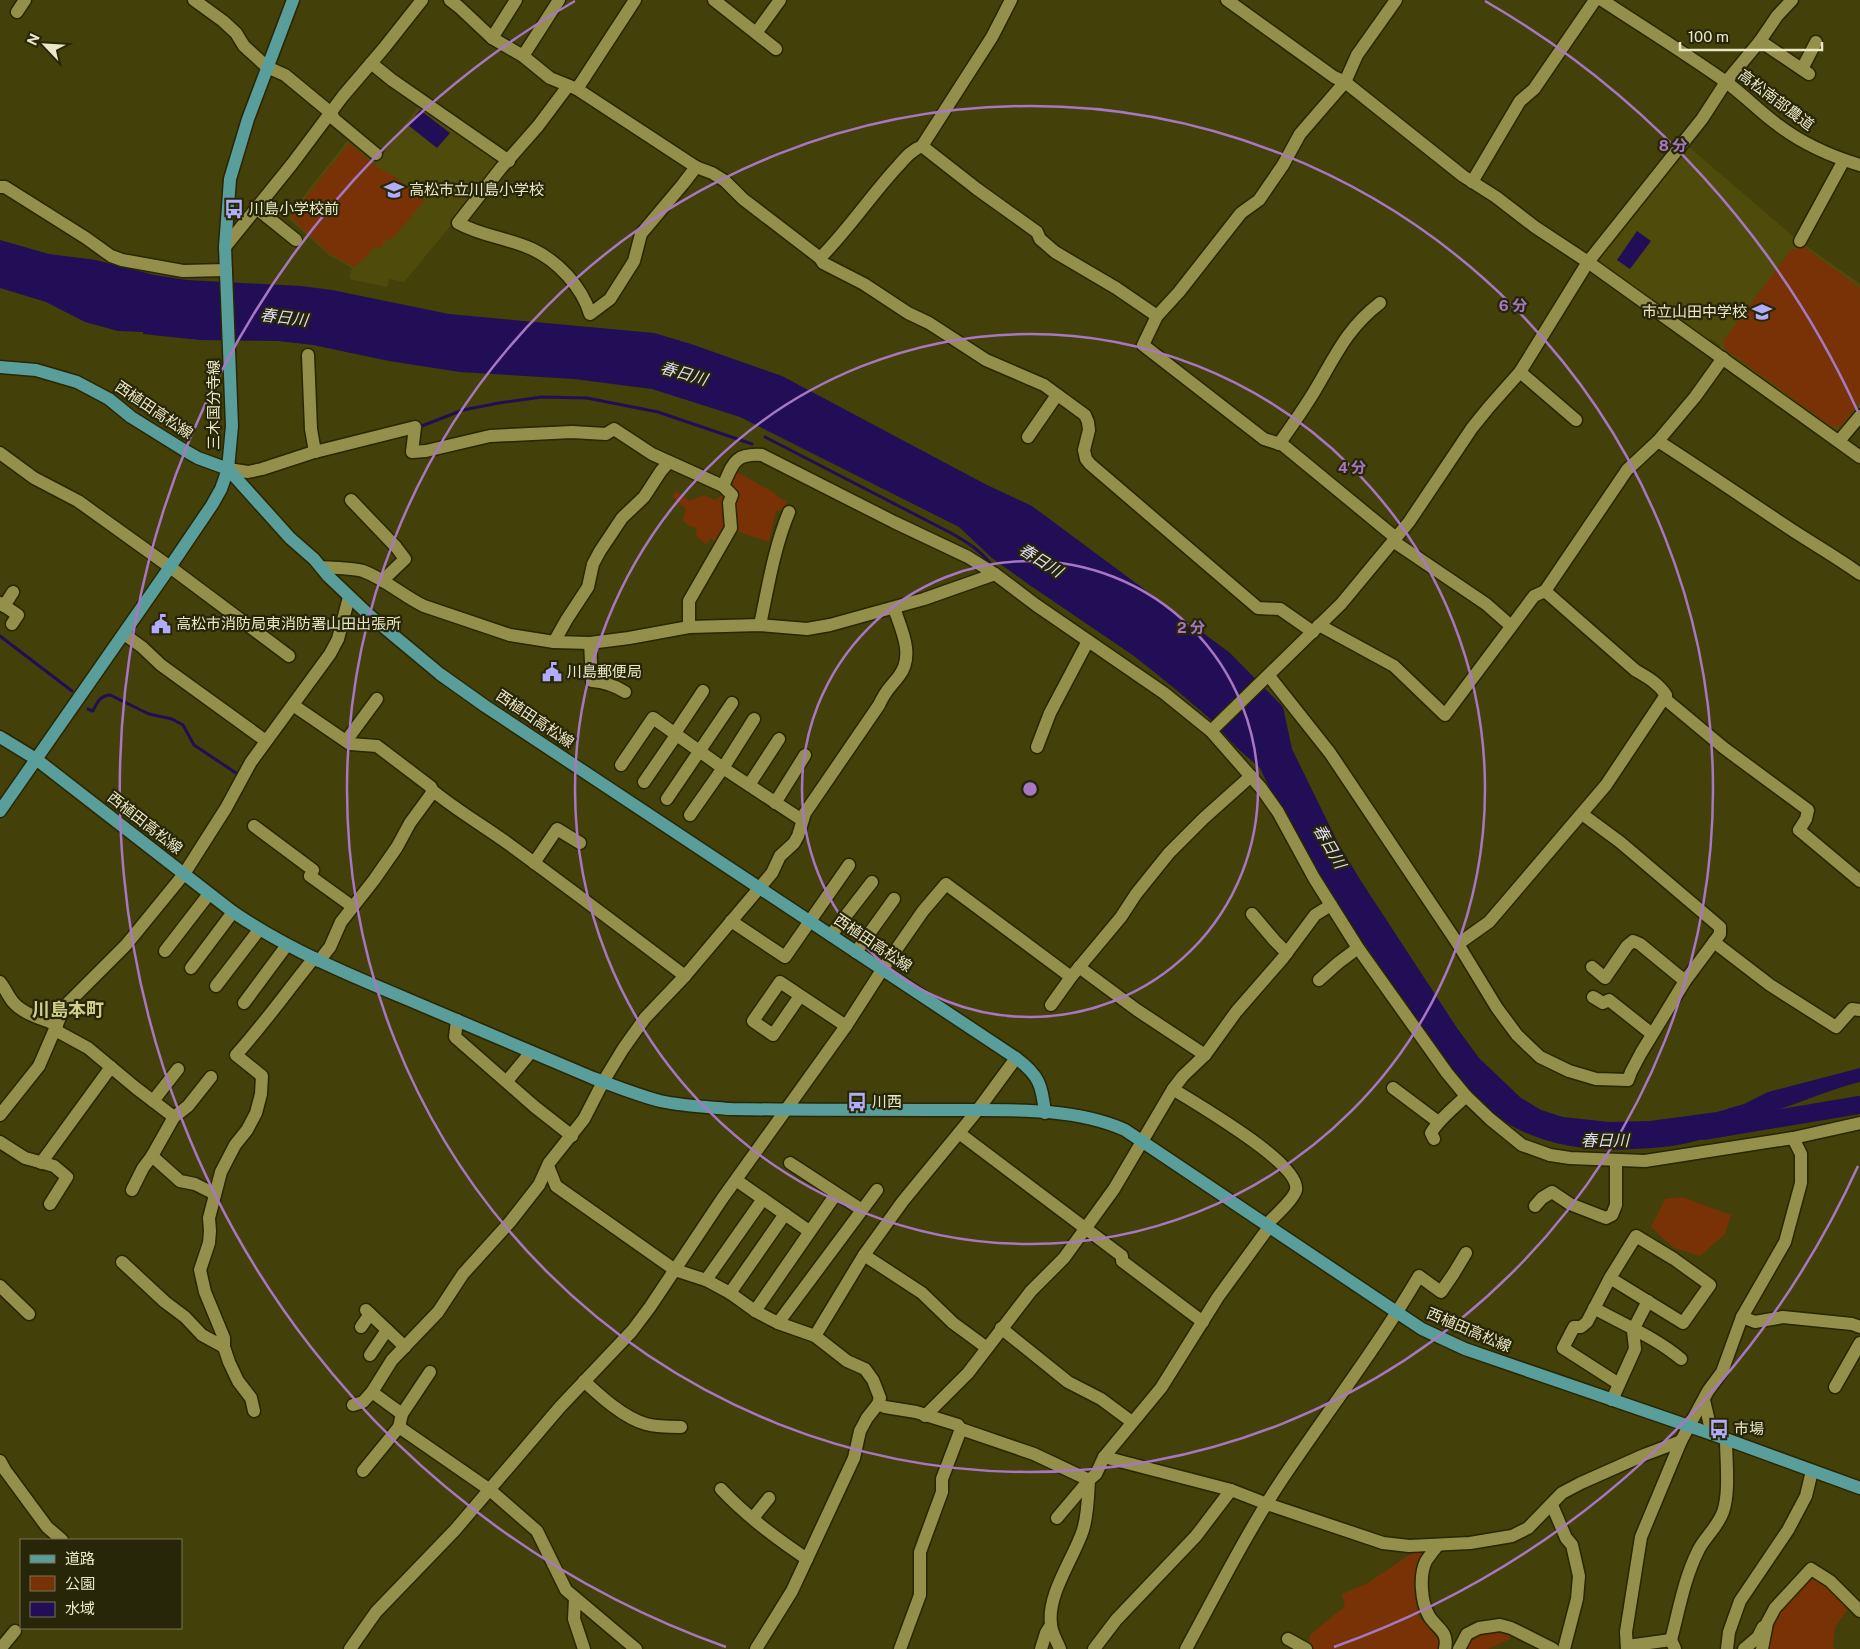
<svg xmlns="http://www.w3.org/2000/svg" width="1860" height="1649" font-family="'Public Sans','Noto Sans JP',sans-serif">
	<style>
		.built { fill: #4f4b0b }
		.green { fill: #793205 }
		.water { fill: #210e56 }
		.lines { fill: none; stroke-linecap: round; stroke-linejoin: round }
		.stream { stroke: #210e56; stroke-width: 3 }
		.river { stroke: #210e56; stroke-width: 18 }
		.minor-casing { stroke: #292602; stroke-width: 15 }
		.major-casing { stroke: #292602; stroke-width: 15 }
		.minor { stroke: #94904c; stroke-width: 12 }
		.major { stroke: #5a9e9b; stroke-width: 12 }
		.ring { fill: none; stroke: #a777c2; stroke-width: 2.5 }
		.labels { text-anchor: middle; stroke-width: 4.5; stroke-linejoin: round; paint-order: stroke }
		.street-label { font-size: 15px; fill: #eae8c6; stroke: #282609 }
		.poi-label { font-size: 15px; fill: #eae8c6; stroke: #282609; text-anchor: start }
		.water-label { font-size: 16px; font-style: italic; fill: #ddddf3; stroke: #282609 }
		.quarter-label { font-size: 18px; font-weight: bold; fill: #d3cf8a; stroke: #282609 }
		.centre { fill: #a777c2; stroke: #282609; stroke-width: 2.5 }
		.ring-label { font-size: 15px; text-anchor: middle; font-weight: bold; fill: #a777c2; stroke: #282609; stroke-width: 4.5; stroke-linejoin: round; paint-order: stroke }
	</style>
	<rect width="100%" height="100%" fill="#434009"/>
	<g class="built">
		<polygon points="421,103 505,160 404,282 389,279 387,287 349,279 352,268 329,255 287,217 348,140 377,162"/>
		<polygon points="1688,146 1794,237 1860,284 1860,408 1841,431 1836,432 1720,350 1720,345 1711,339 1705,341 1597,265 1596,260"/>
	</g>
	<g class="green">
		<polygon points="349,143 377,167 398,179 425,200 392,239 387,239 380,249 375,246 364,259 354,267 330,254 290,217"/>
		<polygon points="1804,247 1860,288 1860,402 1841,426 1832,427 1724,348 1724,340 1791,250"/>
		<polygon points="733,470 775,493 778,497 787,501 783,510 776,511 769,542 727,528 718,544 711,538 706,545 695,534 697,528 689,526 683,520 686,509 672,497 676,491 690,501 704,495 715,500 721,496"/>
		<polygon points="1682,1197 1731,1215 1725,1234 1700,1256 1674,1248 1651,1227 1665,1199"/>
		<polygon points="1412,1553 1423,1553 1415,1579 1419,1617 1436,1634 1441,1643 1440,1649 1315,1649 1309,1647 1310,1635 1345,1606 1342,1594 1366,1584"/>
		<polygon points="1812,1574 1850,1606 1835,1627 1833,1647 1836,1649 1767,1649 1772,1620"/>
		<polygon points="1491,1628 1509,1631 1510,1639 1488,1649 1466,1649 1473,1637"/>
	</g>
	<g class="water">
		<polygon points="420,110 450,133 437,148 408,125"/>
		<polygon points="1637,231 1651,241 1630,269 1617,260"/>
		<path d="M0,240l49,14 47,6 58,15 33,5 114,6 31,4 117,24 205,19 37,11 91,32 203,108 47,22 198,147 53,54 9,42 47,96 22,36 96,147 22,30 42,40 20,12 22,7 46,5 41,-1 67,-9 27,-8 24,-12 92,-24v14c-29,7 -55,19 -83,28 -15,5 -33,2 -47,12 -4,2 -6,8 -10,11 -4,2 -10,4 -15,5 -22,8 -48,10 -71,11 -64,4 -125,-10 -168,-61 -6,-8 -12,-16 -18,-25l-128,-182 -37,-64 -23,-49 -24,-21 -28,-30 -34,-29 -40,-32 -106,-72 -36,-26 -33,-31 -219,-110 -88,-28 -78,-10 -114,-7 -71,-11 -76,-16 -35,-4 -78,-1 -57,-6v-2l-25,-1 -33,-9 -39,-20 -46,-14z"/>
	</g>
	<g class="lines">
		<g class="stream">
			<polyline points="419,427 463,410 499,403 542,397 587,398 658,412 752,444"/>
			<path d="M765,437l186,96c16,9 32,19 42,34"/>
			<polyline points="0,636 72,691"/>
			<path d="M88,709l5,2c4,-9 7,-15 17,-16l39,19 23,5 11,6 11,20 45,30"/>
		</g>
		<polyline class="river" points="1703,1131 1860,1105"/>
		<defs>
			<g id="minor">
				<polyline points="194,0 223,21 236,33 244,46 267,67 285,75 331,113 334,119 376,154"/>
				<polyline points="450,0 459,7 492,38 523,56 550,78 577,89 696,167 712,173 725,181 743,199 820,258 823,263 864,284 908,313 929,323 986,360 1044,385 1085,415 1088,422 1089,430 1084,450 1086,459 1090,464 1258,608 1280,609 1313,632"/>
				<polyline points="714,0 776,49"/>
				<polyline points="1227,0 1334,77 1345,82 1463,176 1496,197 1535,227 1588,262 1860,457"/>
				<polyline points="1396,0 1357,55 1345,82 1300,134 1283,165 1259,200 1241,213 1179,292 1157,316 1143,345 1264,439 1283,445 1396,538"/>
				<path d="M1602,0c41,27 83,53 124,82 18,13 34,30 52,43 25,19 52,31 82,40"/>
				<polyline points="17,12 25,0"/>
				<polyline points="756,33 780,0"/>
				<polyline points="492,38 516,0"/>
				<polyline points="1760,41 1809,74"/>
				<polyline points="523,56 559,0"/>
				<polyline points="371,63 392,80 509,161"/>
				<polyline points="1802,69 1816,42"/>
				<path d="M568,86l-30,40 -37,42 -43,55c23,13 50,15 74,26 26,12 50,38 58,65l20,-15 24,-38 7,-27 42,-50 13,-17"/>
				<polyline points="577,89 635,0"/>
				<polyline points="922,146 977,189 1037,232 1040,239 1055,252 1116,288 1157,316"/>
				<polyline points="1472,182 1520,101 1534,89 1595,0"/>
				<polyline points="0,187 5,187 86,238 111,256 122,260 183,271 226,270"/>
				<polyline points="256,208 296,240"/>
				<polyline points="1800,241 1844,160"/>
				<polyline points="225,247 292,164 343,96 384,48 422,0"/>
				<path d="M820,258c29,-29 51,-63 79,-93 7,-8 13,-15 23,-19l70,-109 19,-37"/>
				<polyline points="308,355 311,429 315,452"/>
				<polyline points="1520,372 1576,420"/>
				<polyline points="1028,437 1057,395"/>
				<path d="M1658,441c42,27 83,55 125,83 25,17 52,32 77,50"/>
				<polyline points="1839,441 1860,416"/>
				<path d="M1279,444c12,-17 24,-34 35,-52 21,-35 32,-63 66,-89"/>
				<polyline points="0,453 34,478 78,501 170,567 289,656"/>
				<path d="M228,469l20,3 14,-3 49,-16 104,-26 -3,25 14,-1 64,-15 82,-4 34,2 8,-5 38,25 71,32c10,-22 11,-33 39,-31l132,67 74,35 27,17"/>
				<polyline points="351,500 396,547 405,559 382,581"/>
				<polyline points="1393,541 1486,604 1511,626"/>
				<path d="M321,567c11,1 33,1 42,4 22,8 40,25 61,35l86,29 44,7 36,1 39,-5 60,-11 71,-2 47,4 23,-4 94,-26 71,-25 41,31 128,88 47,38 50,57 17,24 36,66 44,70 89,125 19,23 24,23 32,26 28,10 20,3 75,3 148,-23 67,-15"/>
				<polyline points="0,603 18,615 12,624"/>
				<polyline points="4,606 13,592"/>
				<path d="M760,625c8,-38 14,-77 29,-113"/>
				<polyline points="1319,625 1394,666 1445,715 1534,596 1545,591"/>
				<polyline points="689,627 689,601 731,528 729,503 732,495 723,486"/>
				<polyline points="124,634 142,647 161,665 266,741"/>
				<polyline points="554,642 567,619 588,587 593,564 600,551 622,518 644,497 661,471 669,462"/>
				<path d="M590,643l2,38c13,1 22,4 33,11"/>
				<polyline points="1269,676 1330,753 1458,944 1497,1008 1517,1035 1540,1057 1569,1071 1596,1079 1628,1080 1631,1072 1641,1053 1685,981 1720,934 1720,927 1620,842 1582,814"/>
				<polyline points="1664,698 1724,748 1808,810 1806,819 1799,830 1860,881"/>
				<polyline points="293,705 350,744 377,746 431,787 432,793 410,823 397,847 374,880 341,922 330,947 319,961"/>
				<polyline points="1211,731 1341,604 1409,522 1472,428 1489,407 1520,372 1588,262 1702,119 1726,82 1760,41 1777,16 1792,0"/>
				<polyline points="675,733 703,691"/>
				<polyline points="346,741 377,699"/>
				<polyline points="1037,747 1050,713 1088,641"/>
				<polyline points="621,765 653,718 723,768 802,820"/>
				<polyline points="644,782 677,734"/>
				<polyline points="749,785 779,739"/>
				<path d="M432,790c24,20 52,36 78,55 59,43 117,87 175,131"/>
				<polyline points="667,799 732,703"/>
				<polyline points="775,803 805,755"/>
				<polyline points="690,815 723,768 754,719"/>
				<polyline points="254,826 313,870 310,876 353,907"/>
				<polyline points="534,863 557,829 580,843"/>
				<polyline points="1252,914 1275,941 1287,953"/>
				<polyline points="731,921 785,957 849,865"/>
				<polyline points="831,935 872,882"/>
				<polyline points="1714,942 1770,985 1836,1027 1852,1009 1860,1010"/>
				<path d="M1458,944l31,-22 117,-137 60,-90c-8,-12 -19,-18 -31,-25l-90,-79 82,-121 31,-29 37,-44 28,-39"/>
				<polyline points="165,951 209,894"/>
				<polyline points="856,952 894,899"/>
				<polyline points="1079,967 1137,1010 1205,1055"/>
				<polyline points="1592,967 1605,978 1627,946 1633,941 1640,944 1685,981"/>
				<polyline points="191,968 233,912"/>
				<polyline points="1319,980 1338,963 1358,948"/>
				<path d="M0,982c5,6 8,14 13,20 11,13 29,16 44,23"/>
				<polyline points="216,986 259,930"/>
				<polyline points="800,996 773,1035 753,1021 780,982 846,1026"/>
				<polyline points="1593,997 1603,1003 1609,1000 1652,1034"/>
				<polyline points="244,1003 287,945"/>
				<polyline points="1051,1005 1071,977 1121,917 1136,894 1169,853 1204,818 1251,776"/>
				<polyline points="457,1020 455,1037 535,1107 572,1136"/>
				<polyline points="55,1030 88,1048 136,1088 174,1117"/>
				<polyline points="507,1081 531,1052"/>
				<polyline points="1393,1088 1437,1121"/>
				<polyline points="1173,1089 1183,1076 1205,1055 1236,1012 1283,958 1315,915 1331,905"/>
				<polyline points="153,1101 178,1069"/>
				<polyline points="0,1115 39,1066 61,1015 69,1002 126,945 184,874 226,808 251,762 330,654 338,639 349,597"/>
				<polyline points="959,1133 1122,1256 1122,1261 1203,1322"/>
				<path d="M1434,1139l-3,-6c8,-14 23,-25 35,-37"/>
				<polyline points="0,1142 25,1158 54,1166 67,1177 50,1204"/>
				<polyline points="152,1156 180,1181 195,1184 215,1194"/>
				<polyline points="41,1163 111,1067"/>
				<polyline points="790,1163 862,1210"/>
				<polyline points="548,1166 556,1186 675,1270 706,1280 730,1293 755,1311 778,1323 815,1336 847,1361 865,1369 873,1380 880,1398 878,1404 867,1418 860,1431 854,1458 792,1591 756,1649"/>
				<polyline points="736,1180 809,1231"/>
				<polyline points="132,1190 143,1168 152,1156 174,1117 188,1106 211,1077"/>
				<polyline points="1535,1206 1542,1198 1552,1192 1570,1204 1606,1218 1612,1215 1616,1205 1616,1161"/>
				<polyline points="864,1255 922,1293 953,1323 987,1348"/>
				<polyline points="122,1262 165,1302 185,1317 202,1335 224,1347"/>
				<polyline points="1610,1278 1683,1323 1710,1285 1674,1259 1636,1236 1610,1278 1587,1322 1581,1327 1574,1327 1563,1348 1619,1384"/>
				<polyline points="706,1280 763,1199"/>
				<polyline points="0,1286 29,1314"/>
				<polyline points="730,1293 785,1214"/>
				<path d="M1594,1308c30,17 61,29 87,51"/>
				<polyline points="366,1310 405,1347"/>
				<polyline points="755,1311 836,1194"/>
				<polyline points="1742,1317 1755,1322 1783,1317 1852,1324 1860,1327"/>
				<polyline points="778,1323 877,1190"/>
				<polyline points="361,1327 370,1314"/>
				<polyline points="1001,1328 1068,1382 1101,1399 1132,1422"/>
				<polyline points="815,1336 864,1255 903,1201 977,1111 1016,1058"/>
				<polyline points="370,1355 387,1330"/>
				<path d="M584,1381c16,15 40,37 62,43 11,3 23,3 35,3"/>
				<polyline points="1835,1387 1860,1343"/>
				<polyline points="372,1392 402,1414"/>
				<polyline points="1612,1400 1635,1349 1633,1330 1648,1301"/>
				<polyline points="1704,1400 1712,1434"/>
				<polyline points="878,1404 885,1407 916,1412 958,1425 961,1429 1034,1454 1089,1480 1057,1518"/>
				<path d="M353,1405l10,-3 9,-10 20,-32 46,-48 25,-38 47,-52 29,-37 10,-22 35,-44 19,-37 20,-33 22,-31 40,-42 87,-103 8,-17 14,-13 4,-7 7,-23 74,-108c7,-16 11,-17 20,-29 16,-21 2,-47 -5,-68"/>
				<path d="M254,1411l-3,-13 -13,-17 -9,-19 -5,-15v-9l-19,-46 -5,-22 9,-27 1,-12 -1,-13 12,-46 14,-27 12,-15 9,-17 5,-19 1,-18 -26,-21c28,-31 52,-65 78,-97"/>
				<path d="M925,1416l43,-43 63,-82 33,-33 50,-69 59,-100c21,14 128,74 123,101 -2,9 -23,28 -30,35"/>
				<polyline points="399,1427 490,1490 537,1531 566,1590 636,1649"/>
				<polyline points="1104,1457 1231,1490"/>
				<polyline points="0,1461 5,1470 47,1527 62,1540"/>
				<polyline points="363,1471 399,1427 402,1414 430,1372"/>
				<path d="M721,1489c25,27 56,50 86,70"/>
				<polyline points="1552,1505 1566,1538 1572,1545 1579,1576 1577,1599 1564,1649"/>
				<polyline points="753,1518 769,1498"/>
				<path d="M1438,1545c-4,5 -9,11 -12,16 -7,14 -5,41 3,55 8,13 20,15 16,33"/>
				<polyline points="575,1598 574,1619 584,1649"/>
				<polyline points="1288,1639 1306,1649"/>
				<path d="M1671,1640c8,-30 13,-61 27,-89 6,-13 19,-23 25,-39 7,-20 3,-51 3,-73"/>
				<polyline points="1627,1646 1671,1640 1675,1649"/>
				<polyline points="0,1649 15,1631"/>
				<polyline points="350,1649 376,1612 455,1530 560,1407 632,1331 650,1307 722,1199 846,1026 882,970 923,911 946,884 1071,977"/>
				<polyline points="900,1649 920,1595 920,1552 942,1492 942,1479 961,1429"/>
				<polyline points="1041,1649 1046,1633 1051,1625"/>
				<path d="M1060,1649c-3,-8 -9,-17 -9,-25 -4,-30 23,-66 32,-94 5,-16 5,-34 6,-50l7,-6 8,-17 57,-69 57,-91 51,-70"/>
				<polyline points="1094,1649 1116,1620 1196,1536 1231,1490 1267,1504 1383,1543 1409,1546 1470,1543 1512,1536 1528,1528 1562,1493 1581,1483 1644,1455 1681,1441"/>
				<path d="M1186,1649c31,-57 61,-117 97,-171 45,-67 95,-132 136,-202l22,16 13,-19 12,-20"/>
				<polyline points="1459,1649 1467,1634 1479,1628 1500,1625 1511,1628 1553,1649"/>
				<polyline points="1627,1649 1626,1632 1641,1537 1681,1441 1708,1391 1722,1372 1742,1317 1785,1242 1801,1183 1801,1154 1793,1138"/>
				<polyline points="1727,1649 1729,1632 1740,1601 1788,1530 1806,1496 1812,1471"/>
				<polyline points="1744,1649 1758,1637 1763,1627"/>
				<polyline points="1762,1649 1767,1623 1775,1608 1811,1569 1830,1581 1860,1611"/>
			</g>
			<g id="major">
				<path d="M0,367l36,3 41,12 32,17 22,18 53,33 14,8 30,11 62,69 24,21 14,17 40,38 72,60 45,32 531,352c23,17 26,27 29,55"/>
				<path d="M0,737l36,22 197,153c54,37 114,62 174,87 62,26 124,53 186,79 22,8 44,17 67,23 23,5 47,6 71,8 68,1 137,1 206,1 61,1 132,-5 188,20l279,187 18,12 43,20 247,85 148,54"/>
				<polyline points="0,811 170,567 212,505 221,489 228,469 232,426 225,247 230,179 248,119 293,0"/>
			</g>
		</defs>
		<use href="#minor" class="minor-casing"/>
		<use href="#major" class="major-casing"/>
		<use href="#minor" class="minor"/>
		<use href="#major" class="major"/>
	</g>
	<g class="ring">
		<circle cx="1030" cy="789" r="228"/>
		<circle cx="1030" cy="789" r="455"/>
		<circle cx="1030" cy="789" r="683"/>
		<path d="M1858 1166A910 910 0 0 1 1334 1647M726 1647A910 910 0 0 1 575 1M1485 1A910 910 0 0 1 1858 412"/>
	</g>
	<defs>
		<symbol id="school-bare" viewBox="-9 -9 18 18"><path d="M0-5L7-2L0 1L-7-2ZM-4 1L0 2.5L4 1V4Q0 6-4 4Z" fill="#b1adfa" stroke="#282609" stroke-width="2.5" paint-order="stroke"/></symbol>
		<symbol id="bus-bare" viewBox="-9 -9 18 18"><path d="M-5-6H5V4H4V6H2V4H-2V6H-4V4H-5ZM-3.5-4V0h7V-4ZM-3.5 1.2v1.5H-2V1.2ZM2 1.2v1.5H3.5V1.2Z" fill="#b1adfa" stroke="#282609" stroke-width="2.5" paint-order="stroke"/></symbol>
		<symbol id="civic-bare" viewBox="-9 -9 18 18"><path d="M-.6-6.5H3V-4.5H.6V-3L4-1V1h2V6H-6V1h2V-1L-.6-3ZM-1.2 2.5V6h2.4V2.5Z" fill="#b1adfa" stroke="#282609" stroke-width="2.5" paint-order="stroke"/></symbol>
	</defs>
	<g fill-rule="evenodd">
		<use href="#school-bare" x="380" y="176" width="28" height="28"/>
		<use href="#bus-bare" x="220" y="195" width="28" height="28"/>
		<use href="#school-bare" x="1748" y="298" width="28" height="28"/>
		<use href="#civic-bare" x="147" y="610" width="28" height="28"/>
		<use href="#civic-bare" x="538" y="658" width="28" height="28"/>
		<use href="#bus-bare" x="843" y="1088" width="28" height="28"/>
		<use href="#bus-bare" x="1705" y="1415" width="28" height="28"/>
	</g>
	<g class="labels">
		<g class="street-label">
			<text transform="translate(1776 100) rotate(37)" y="5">高松南部農道</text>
			<text transform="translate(214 405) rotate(-90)" y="5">三木国分寺線</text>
			<text transform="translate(154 410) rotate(34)" y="5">西植田高松線</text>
			<text transform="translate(535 719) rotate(34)" y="5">西植田高松線</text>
			<text transform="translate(145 823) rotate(38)" y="5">西植田高松線</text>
			<text transform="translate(873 943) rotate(34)" y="5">西植田高松線</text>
			<text transform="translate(1469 1330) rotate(23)" y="5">西植田高松線</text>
		</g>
		<g class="poi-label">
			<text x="409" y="195">高松市立川島小学校</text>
			<text x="249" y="214">川島小学校前</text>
			<text x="1747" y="317" text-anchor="end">市立山田中学校</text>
			<text x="176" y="629">高松市消防局東消防署山田出張所</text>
			<text x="567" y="677">川島郵便局</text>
			<text x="872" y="1107">川西</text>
			<text x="1734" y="1434">市場</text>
		</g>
		<g class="water-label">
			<text transform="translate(284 317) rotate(7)" y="6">春日川</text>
			<text transform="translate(684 373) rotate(16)" y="6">春日川</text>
			<text transform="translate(1041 560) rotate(32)" y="6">春日川</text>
			<text transform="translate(1330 846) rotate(60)" y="6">春日川</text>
			<text x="1605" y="1146">春日川</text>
		</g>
		<g class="quarter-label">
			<text x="68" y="1016">川島本町</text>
		</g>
	</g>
	<circle cx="1030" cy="789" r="8" class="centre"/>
	<g class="ring-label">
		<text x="1673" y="151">8 分</text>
		<text x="1513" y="311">6 分</text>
		<text x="1352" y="473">4 分</text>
		<text x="1191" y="633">2 分</text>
	</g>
	<rect x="20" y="1539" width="162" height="90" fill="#282609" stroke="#767455"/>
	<rect x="30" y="1555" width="25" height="8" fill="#5a9e9b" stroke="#767455"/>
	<text x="65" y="1564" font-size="15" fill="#eae8c6">道路</text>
	<rect x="30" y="1576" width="25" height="15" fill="#793205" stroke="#767455"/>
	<text x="65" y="1589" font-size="15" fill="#eae8c6">公園</text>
	<rect x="30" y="1602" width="25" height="15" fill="#210e56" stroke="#767455"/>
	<text x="65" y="1614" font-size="15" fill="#eae8c6">水域</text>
	<g transform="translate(45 45) rotate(295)" stroke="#282609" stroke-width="4" paint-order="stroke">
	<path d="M0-4L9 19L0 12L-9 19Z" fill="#eae8c6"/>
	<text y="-8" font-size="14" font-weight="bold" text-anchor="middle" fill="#eae8c6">N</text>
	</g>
	<path d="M1680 42v8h142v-8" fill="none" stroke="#eae8c6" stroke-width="2.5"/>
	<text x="1688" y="42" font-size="15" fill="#eae8c6" stroke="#282609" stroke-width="4" paint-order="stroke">100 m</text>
</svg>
